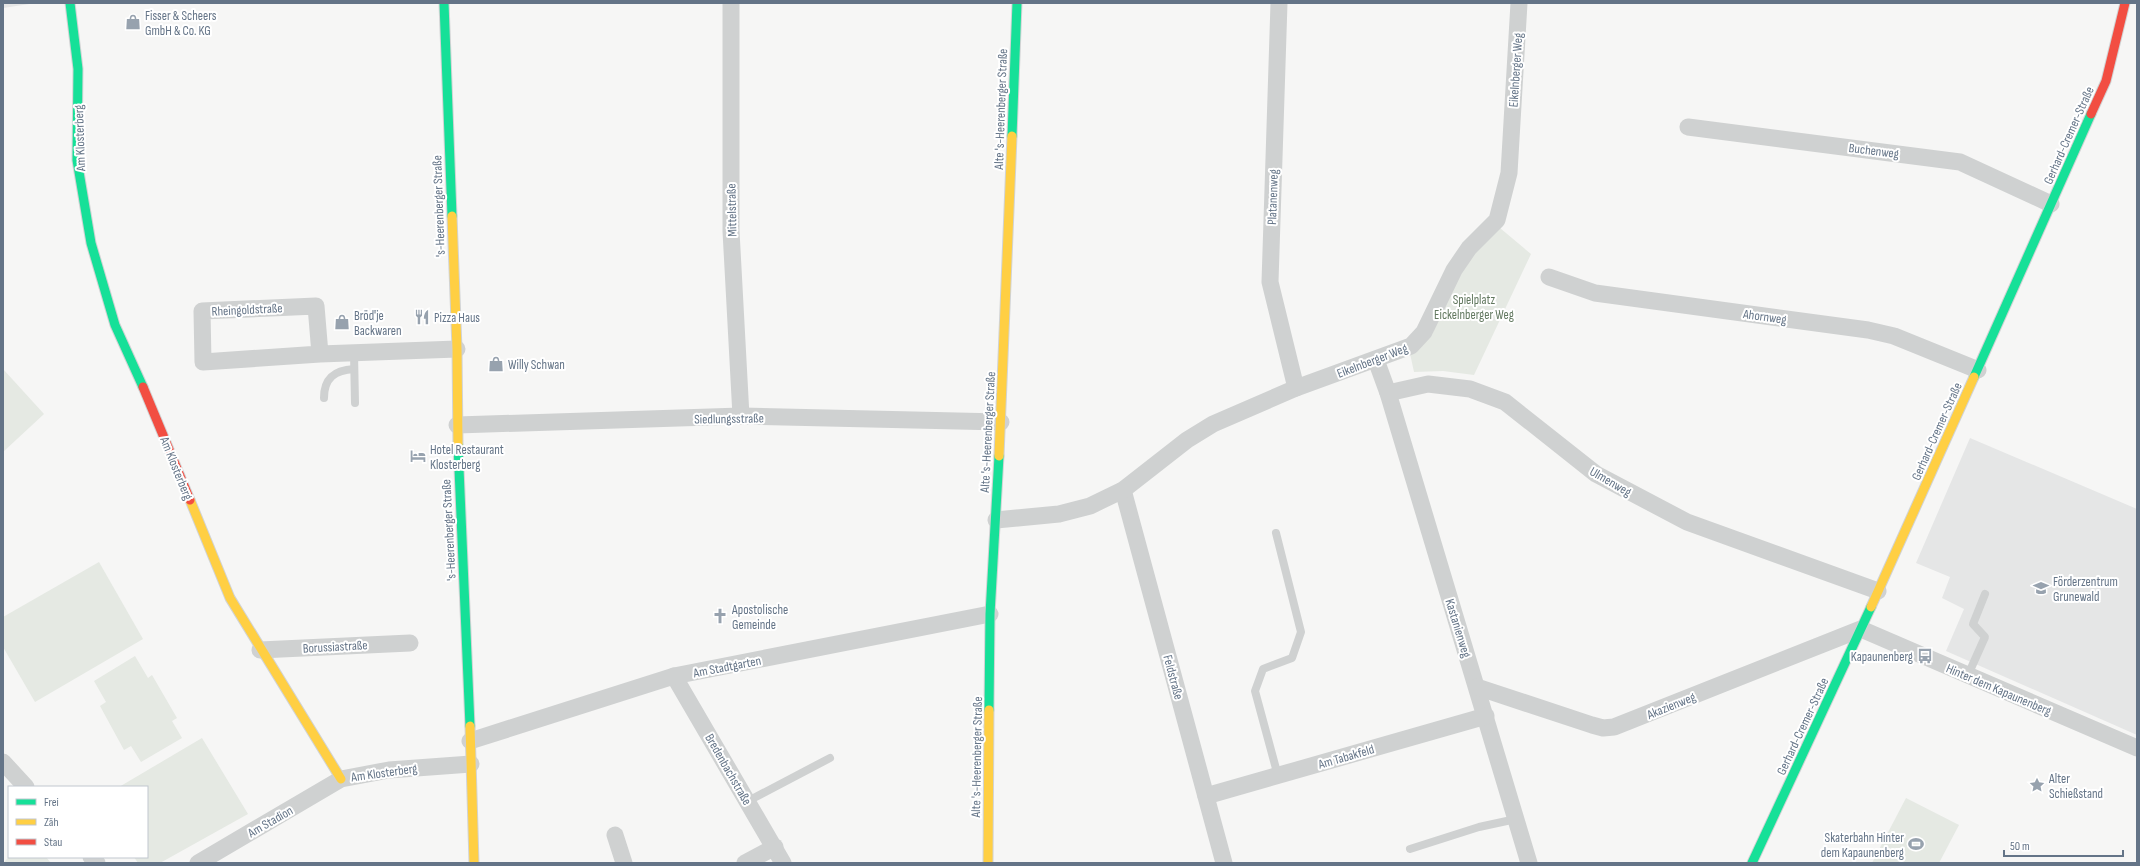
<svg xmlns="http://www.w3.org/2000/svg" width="2140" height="866" font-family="'Sofia Sans Condensed',sans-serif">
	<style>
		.built { fill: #e5e6e6 }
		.green { fill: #e5e9e3 }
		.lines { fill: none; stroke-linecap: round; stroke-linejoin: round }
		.fast-casing { stroke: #d1d3d4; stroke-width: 11 }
		.slow-casing { stroke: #d1d3d4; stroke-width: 11 }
		.jam-casing { stroke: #d1d3d4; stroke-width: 11 }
		.lane { stroke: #cfd1d1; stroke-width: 8 }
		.street { stroke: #cfd1d1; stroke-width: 17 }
		.fast { stroke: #16e098; stroke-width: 9 }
		.slow { stroke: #ffcf43; stroke-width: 9 }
		.jam { stroke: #f24e42; stroke-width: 9 }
		.labels { text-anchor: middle; stroke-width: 4; stroke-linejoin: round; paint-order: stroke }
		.poi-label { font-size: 13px; fill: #647487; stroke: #fff; text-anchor: start }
		.street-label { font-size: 13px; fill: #647487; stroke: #fff }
		.park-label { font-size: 13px; fill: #62785f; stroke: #fff }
	</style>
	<rect width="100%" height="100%" fill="#f6f6f5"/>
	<g class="built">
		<polygon points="3,3 36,3 3,8"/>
		<polygon points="1970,438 2137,509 2137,735 1946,651 1964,609 1942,598 1950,577 1916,563"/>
	</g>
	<g class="green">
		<polygon points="1500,228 1531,254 1474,375 1443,371 1414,372 1409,349 1432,335 1448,293 1468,260"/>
		<polygon points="3,369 44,414 3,452"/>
		<polygon points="99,562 143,639 35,702 3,647 3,617"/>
		<polygon points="135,656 148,678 152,675 177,718 172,721 182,738 141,762 131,746 124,750 100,706 106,702 94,681"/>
		<polygon points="202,738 248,814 160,863 138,863 134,857 147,857 147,787 119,787"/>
		<polygon points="1906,798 1959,825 1939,863 1872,863"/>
		<polygon points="9,857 46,857 51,863 3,863"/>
	</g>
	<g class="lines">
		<defs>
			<g id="fast">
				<polyline points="70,3 78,69 77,160 91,243 115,325 143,387"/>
				<polyline points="444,3 452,216"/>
				<polyline points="1012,136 1017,3"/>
				<polyline points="1974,377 2091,114"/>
				<polyline points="458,445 470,726"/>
				<polyline points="989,710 990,614 999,456"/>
				<polyline points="1752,863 1871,607"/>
			</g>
			<g id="slow">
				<polyline points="452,216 457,349 458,445"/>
				<polyline points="999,456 1012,136"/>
				<polyline points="190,500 230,598 341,779"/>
				<polyline points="1871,607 1974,377"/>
				<polyline points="470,726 474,863"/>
				<polyline points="988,863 989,710"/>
			</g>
			<g id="jam">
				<polyline points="2091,114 2106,81 2125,3"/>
				<polyline points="143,387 190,500"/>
			</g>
		</defs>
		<use href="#fast" class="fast-casing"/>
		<use href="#slow" class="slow-casing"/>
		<use href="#jam" class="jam-casing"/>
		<g class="lane">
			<polyline points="354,353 355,403"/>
			<path d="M324,398c0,-20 11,-28 30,-29"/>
			<polyline points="1276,533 1301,632 1292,658 1263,669 1255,691 1278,776"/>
			<polyline points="1968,675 1985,637 1973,624 1985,594"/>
			<polyline points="748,801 830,758"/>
			<polyline points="1410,849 1479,827 1516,819"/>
		</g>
		<g class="street">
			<polyline points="731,3 731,231 741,416"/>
			<polyline points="1279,3 1270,282 1296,388"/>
			<polyline points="1688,127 1960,162 2051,204"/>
			<polyline points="1549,277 1595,293 1868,330 1894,336 1978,370"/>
			<polyline points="320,354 316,306 202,311 203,362 320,354 457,349"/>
			<polyline points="1376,360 1388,393 1529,863"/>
			<polyline points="1388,393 1428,384 1470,389 1505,402 1596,474 1687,522 1878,591"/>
			<polyline points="457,425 741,416 1001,422"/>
			<polyline points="1123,490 1224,863"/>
			<polyline points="996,520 1059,514 1090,506 1123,490 1187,440 1213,424 1296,388 1411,346 1424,332 1454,270 1469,248 1497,220 1509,173 1519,3"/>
			<polyline points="260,650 410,643"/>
			<polyline points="674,676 783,863"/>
			<polyline points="1477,687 1592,725 1603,728 1614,727 1861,629 2137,748"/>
			<polyline points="470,741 674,676 990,614"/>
			<polyline points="3,762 26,787"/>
			<polyline points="1206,796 1486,716"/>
			<polyline points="615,835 624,863"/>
			<polyline points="91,857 97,863"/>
			<polyline points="198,863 341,779 389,770 471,764"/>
			<polyline points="745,863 775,847"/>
		</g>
		<use href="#fast" class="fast"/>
		<use href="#slow" class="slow"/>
		<use href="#jam" class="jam"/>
	</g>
	<defs>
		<symbol id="shop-bare" viewBox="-9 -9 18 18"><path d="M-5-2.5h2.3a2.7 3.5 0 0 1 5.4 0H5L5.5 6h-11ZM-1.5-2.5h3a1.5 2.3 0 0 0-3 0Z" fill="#97a2ae" stroke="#fff" stroke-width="2.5" paint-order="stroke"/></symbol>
		<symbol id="restaurant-bare" viewBox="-9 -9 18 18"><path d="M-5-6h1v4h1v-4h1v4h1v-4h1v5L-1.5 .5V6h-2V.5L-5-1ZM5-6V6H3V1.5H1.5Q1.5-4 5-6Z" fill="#97a2ae" stroke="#fff" stroke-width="2.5" paint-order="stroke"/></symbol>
		<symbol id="hotel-bare" viewBox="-9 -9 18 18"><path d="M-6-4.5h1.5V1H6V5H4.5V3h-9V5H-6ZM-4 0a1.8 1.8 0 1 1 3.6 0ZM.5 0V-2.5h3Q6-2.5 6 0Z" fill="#97a2ae" stroke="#fff" stroke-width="2.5" paint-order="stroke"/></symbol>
		<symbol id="school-bare" viewBox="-9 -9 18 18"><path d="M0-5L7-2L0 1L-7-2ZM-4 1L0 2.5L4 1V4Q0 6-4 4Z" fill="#97a2ae" stroke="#fff" stroke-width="2.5" paint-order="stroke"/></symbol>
		<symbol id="church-bare" viewBox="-9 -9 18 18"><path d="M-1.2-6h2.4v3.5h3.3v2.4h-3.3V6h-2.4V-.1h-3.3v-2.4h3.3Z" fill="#97a2ae" stroke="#fff" stroke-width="2.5" paint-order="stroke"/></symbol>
		<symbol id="bus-bare" viewBox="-9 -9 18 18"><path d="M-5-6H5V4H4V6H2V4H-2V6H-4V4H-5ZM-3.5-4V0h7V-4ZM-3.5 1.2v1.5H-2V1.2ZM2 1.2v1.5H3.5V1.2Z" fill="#97a2ae" stroke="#fff" stroke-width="2.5" paint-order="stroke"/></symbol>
		<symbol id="sight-bare" viewBox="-9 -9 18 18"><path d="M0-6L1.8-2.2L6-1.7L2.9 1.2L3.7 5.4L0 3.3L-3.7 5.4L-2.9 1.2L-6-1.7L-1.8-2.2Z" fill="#97a2ae" stroke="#fff" stroke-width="2.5" paint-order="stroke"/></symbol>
		<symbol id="stadium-bare" viewBox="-9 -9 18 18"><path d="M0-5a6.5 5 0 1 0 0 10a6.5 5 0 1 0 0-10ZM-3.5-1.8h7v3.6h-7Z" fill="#97a2ae" stroke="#fff" stroke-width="2.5" paint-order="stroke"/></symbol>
	</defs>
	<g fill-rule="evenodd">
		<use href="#shop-bare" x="122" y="11" width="22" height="22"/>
		<use href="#restaurant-bare" x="411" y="306" width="22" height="22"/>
		<use href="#shop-bare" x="331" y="311" width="22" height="22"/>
		<use href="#shop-bare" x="485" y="353" width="22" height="22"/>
		<use href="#hotel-bare" x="407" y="445" width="22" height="22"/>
		<use href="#school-bare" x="2030" y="577" width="22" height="22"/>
		<use href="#church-bare" x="709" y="605" width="22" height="22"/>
		<use href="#bus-bare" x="1914" y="645" width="22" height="22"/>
		<use href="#sight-bare" x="2026" y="774" width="22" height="22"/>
		<use href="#stadium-bare" x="1905" y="833" width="22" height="22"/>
	</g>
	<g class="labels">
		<g class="poi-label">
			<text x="145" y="20">Fisser &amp; Scheers<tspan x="145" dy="15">GmbH &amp; Co. KG</tspan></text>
			<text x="354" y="320">Bröd'je<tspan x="354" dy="15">Backwaren</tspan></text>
			<text x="434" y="322">Pizza Haus</text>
			<text x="508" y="369">Willy Schwan</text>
			<text x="430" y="454">Hotel Restaurant<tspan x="430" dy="15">Klosterberg</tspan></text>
			<text x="2053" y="586">Förderzentrum<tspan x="2053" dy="15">Grunewald</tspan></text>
			<text x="732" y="614">Apostolische<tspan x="732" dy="15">Gemeinde</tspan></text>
			<text x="1913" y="661" text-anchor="end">Kapaunenberg</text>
			<text x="2049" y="783">Alter<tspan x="2049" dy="15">Schießstand</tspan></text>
			<text x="1904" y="842" text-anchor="end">Skaterbahn Hinter<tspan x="1904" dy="15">dem Kapaunenberg</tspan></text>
		</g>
		<g class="street-label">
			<text transform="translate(1515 70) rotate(-86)" y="5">Eikelnberger Weg</text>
			<text transform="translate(1000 109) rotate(-88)" y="5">Alte 's-Heerenberger Straße</text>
			<text transform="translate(2068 135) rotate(-66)" y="5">Gerhard-Cremer-Straße</text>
			<text transform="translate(79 138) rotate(-92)" y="5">Am Klosterberg</text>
			<text transform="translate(1874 150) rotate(7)" y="5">Buchenweg</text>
			<text transform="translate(1272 197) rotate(-88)" y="5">Platanenweg</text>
			<text transform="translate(438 206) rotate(-92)" y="5">'s-Heerenberger Straße</text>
			<text transform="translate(731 210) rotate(-91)" y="5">Mittelstraße</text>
			<text transform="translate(247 309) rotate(-3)" y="5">Rheingoldstraße</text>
			<text transform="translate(1765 316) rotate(8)" y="5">Ahornweg</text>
			<text transform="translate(1372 360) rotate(-21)" y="5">Eikelnberger Weg</text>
			<text transform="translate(729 418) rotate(-1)" y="5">Siedlungsstraße</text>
			<text transform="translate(1936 431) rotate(-66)" y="5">Gerhard-Cremer-Straße</text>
			<text transform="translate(987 432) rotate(-87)" y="5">Alte 's-Heerenberger Straße</text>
			<text transform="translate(177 468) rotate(68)" y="5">Am Klosterberg</text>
			<text transform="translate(1611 481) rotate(30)" y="5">Ulmenweg</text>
			<text transform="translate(448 530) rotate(-93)" y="5">'s-Heerenberger Straße</text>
			<text transform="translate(1459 628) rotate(73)" y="5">Kastanienweg</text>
			<text transform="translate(335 646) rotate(-3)" y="5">Borussiastraße</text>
			<text transform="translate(727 666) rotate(-11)" y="5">Am Stadtgarten</text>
			<text transform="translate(1174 677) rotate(75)" y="5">Feldstraße</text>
			<text transform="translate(1999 689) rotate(23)" y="5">Hinter dem Kapaunenberg</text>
			<text transform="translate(1671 705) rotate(-22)" y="5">Akazienweg</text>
			<text transform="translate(1802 726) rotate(-65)" y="5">Gerhard-Cremer-Straße</text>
			<text transform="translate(1346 756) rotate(-16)" y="5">Am Tabakfeld</text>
			<text transform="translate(976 757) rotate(-89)" y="5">Alte 's-Heerenberger Straße</text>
			<text transform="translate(729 769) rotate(60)" y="5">Bredenbachstraße</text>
			<text transform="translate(384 772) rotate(-8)" y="5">Am Klosterberg</text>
			<text transform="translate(270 821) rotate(-30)" y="5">Am Stadion</text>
		</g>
		<g class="park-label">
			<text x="1474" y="304">Spielplatz<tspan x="1474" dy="15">Eickelnberger Weg</tspan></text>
		</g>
	</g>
	<rect width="2140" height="866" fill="none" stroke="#647487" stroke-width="8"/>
	<rect x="8" y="786" width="140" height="72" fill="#ffffff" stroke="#c1c7cf"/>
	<rect x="16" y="799" width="20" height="6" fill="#16e098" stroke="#c1c7cf"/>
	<text x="44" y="806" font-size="12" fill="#647487">Frei</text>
	<rect x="16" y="819" width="20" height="6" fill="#ffcf43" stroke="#c1c7cf"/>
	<text x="44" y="826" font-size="12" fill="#647487">Zäh</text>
	<rect x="16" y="839" width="20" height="6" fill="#f24e42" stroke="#c1c7cf"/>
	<text x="44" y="846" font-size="12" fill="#647487">Stau</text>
	<path d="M2004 850v6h119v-6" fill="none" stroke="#647487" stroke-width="2"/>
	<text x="2010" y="850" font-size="12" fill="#647487" stroke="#ffffff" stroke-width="3" paint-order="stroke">50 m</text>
</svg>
